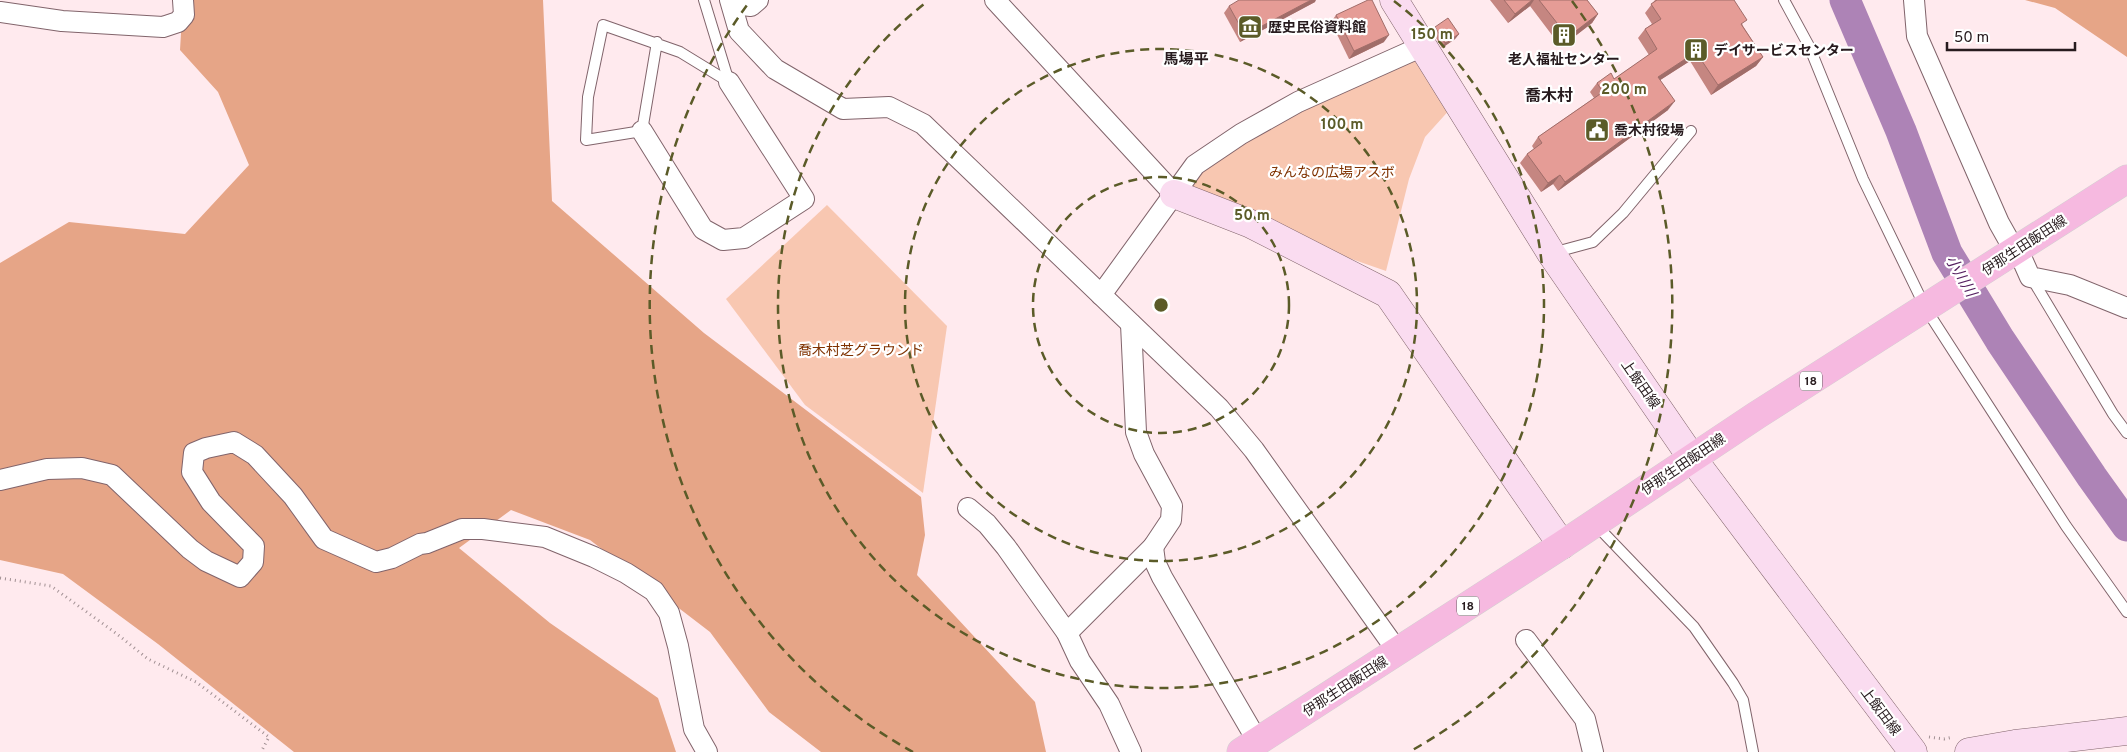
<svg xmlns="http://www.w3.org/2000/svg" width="2127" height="752" font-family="Overpass,'Noto Sans JP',sans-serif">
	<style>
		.green { fill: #f8c7b1 }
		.forest { fill: #e6a587 }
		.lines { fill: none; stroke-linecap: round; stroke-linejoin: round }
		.river { stroke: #ad83b6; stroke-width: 31 }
		.lane-casing { stroke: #81646b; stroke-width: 12 }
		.street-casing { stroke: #81646b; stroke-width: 22 }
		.secondary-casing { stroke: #81646b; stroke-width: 29 }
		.primary-casing { stroke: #d4d1d2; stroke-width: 29 }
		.path { stroke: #a19093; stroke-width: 3; stroke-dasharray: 1 4; stroke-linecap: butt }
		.lane { stroke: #fff; stroke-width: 10 }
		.street { stroke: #fff; stroke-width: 20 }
		.secondary { stroke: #fadcf0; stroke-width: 28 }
		.primary { stroke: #f6b9e0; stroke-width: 28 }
		.wall { fill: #c58681 }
		.shaded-wall { fill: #a06d69 }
		.building { fill: #e59c96; stroke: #a06d69 }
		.ring { fill: none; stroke: #5b5b28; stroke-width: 2.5; stroke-dasharray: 9 6 }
		.labels { text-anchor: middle; stroke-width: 4.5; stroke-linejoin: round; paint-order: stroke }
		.shield { fill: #fff; stroke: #685f62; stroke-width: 1 }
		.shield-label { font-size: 12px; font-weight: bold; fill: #271b1e }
		.poi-label { font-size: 14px; font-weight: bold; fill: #271b1e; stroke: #fff; text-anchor: start }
		.park-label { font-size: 14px; fill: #7f3200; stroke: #fff }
		.street-label { font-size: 14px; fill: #271b1e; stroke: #fff }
		.neighbourhood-label { font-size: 15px; font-weight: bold; fill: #271b1e; stroke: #fff }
		.water-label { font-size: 15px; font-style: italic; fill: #562161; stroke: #fff }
		.quarter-label { font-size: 16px; font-weight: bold; fill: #271b1e; stroke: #fff }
		.centre { fill: #5b5b28; stroke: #fff; stroke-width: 2.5 }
		.ring-label { font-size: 15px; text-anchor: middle; font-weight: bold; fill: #5b5b28; stroke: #fff; stroke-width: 4.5; stroke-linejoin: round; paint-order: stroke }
	</style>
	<rect width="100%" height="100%" fill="#ffeaee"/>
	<g class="green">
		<polygon points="1423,46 1452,107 1425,137 1409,179 1386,271 1251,224 1179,193 1198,164"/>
		<polygon points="827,205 947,326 923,493 805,405 726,299"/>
	</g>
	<g class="forest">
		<polygon points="183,0 543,0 552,201 704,333 921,497 925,535 917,575 1035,702 1046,752 821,752 769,712 710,632 590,540 511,510 459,548 550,623 658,698 676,752 294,752 158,644 63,574 0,560 0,263 69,222 185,234 249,165 218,92 180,50"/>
		<polygon points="2025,0 2127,0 2127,57 2055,8"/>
	</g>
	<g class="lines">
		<polyline class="river" points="1845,0 1901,131 1947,253 2000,340 2092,477 2127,526"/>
		<defs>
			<g id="lane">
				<polyline points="704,0 729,82"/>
				<polyline points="1784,0 1809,46 1863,179 1926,309 2066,526 2127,612"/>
				<polyline points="657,42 642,131 586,140 588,97 603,25 680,52 729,82"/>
				<polyline points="1552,253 1593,242 1623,213 1691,131"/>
				<polyline points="2031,277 2113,414 2127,433"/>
				<polyline points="1595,524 1694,627 1733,683 1743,700 1753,752"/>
			</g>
			<g id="street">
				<polyline points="730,0 739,31 775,69 843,109 889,107 923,124 1219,408 1254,450 1398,652"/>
				<polyline points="995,0 1174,194"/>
				<polyline points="1914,0 1917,36 1999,223 2008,239"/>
				<polyline points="732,4 751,6 758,0"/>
				<polyline points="0,12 62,21 163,27 178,22 184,15 183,0"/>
				<polyline points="642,131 703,229 723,240 744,238 804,199 729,82"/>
				<polyline points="2018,250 2030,277 2070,285 2127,308"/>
				<polyline points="1101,295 1195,165 1241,134 1298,102 1423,46"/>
				<polyline points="0,480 47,469 82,468 112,475 190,549 206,561 240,577 253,562 254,546 211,502 192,472 194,453 206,448 234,442 255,455 293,496 324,539 376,562 392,558 420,544 427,543 462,529 483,529 545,537 594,557 626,573 654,591 669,613 678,646 694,729 707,752"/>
				<polyline points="968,508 987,524 1006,547 1067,633 1080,661 1109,704 1131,752"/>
				<polyline points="1153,547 1155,562 1162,577 1258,742"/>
				<polyline points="1067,633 1153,547 1171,520 1172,506 1144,454 1136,432 1131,324"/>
				<polyline points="1526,640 1585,719 1593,752"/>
			</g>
			<g id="secondary">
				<polyline points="1394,0 1551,253 1692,458 1913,752"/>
				<polyline points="1174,194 1251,224 1388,294 1562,545"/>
				<polyline points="1969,752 2015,744 2127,731"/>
			</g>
			<polyline id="primary" points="1241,752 1562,545 1757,415 2127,179"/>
		</defs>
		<use href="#lane" class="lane-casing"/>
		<use href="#street" class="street-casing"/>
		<use href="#secondary" class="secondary-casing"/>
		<use href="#primary" class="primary-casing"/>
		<g class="path">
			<polyline points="0,578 51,586 117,634 148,659 196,682 269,737 261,752"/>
			<polyline points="1929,737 1944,739 1953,737"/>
		</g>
		<use href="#lane" class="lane"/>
		<use href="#street" class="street"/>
		<use href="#secondary" class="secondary"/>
		<use href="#primary" class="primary"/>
	</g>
	<g class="wall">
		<polygon points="1490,0 1587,0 1598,14 1592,23 1561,47 1530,6 1508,23"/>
		<polygon points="1655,0 1734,0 1743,26 1763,57 1756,66 1711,95 1690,61 1660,80 1668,110 1558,191 1553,184 1541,192 1520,163 1527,154 1534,149 1532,146 1538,137 1594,98 1590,92 1597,83 1614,79 1649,55 1638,38 1645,29 1652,24 1645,13"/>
		<polygon points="1315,2 1240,42 1224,13 1229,6"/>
		<polygon points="1336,15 1384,42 1349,59 1331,22"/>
		<polygon points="1435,27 1459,34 1455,39 1442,48 1432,31"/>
	</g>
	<g class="shaded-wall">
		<polygon points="1311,0 1316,0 1315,2 1240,42 1245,35"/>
		<polygon points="1532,0 1534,0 1530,6 1508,23 1515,14"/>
		<polygon points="1598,14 1592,23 1561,47 1568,37"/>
		<polygon points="1459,34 1455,39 1442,48 1445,43"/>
		<polygon points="1389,35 1384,42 1349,59 1354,51"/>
		<polygon points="1696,52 1690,61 1651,86 1658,77"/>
		<polygon points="1763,57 1756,66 1711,95 1718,85"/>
		<polygon points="1675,101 1668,110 1558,191 1565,182"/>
		<polygon points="1560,175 1553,184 1541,192 1548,183"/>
	</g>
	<g class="building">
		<polygon points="1239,0 1311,0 1245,35 1229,6"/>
		<polygon points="1368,0 1372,0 1389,35 1354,51 1336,15"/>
		<polygon points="1504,0 1532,0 1515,14"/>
		<polygon points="1539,0 1587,0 1598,14 1568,37"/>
		<polygon points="1657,0 1734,0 1747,20 1741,24 1763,57 1718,85 1696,52 1658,77 1675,101 1565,182 1560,175 1548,183 1527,154 1542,143 1538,137 1603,92 1597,83 1611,73 1614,79 1657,49 1645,29 1661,19 1651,4"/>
		<polygon points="1448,18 1459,34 1445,43 1435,27"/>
	</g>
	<g class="ring">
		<circle cx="1161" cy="305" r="128"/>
		<circle cx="1161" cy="305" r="256"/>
		<path d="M1394 1A383 383 0 1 1 928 1"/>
		<path d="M913 752A511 511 0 0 1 750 1M1572 1A511 511 0 0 1 1409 752"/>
	</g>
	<defs>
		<symbol id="museum-square" viewBox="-11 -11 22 22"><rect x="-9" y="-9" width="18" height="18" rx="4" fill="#5b5b28" stroke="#fff"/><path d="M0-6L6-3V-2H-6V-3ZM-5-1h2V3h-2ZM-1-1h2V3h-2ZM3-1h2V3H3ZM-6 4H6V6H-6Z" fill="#fff"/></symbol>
		<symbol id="building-square" viewBox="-11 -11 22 22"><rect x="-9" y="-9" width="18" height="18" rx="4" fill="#5b5b28" stroke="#fff"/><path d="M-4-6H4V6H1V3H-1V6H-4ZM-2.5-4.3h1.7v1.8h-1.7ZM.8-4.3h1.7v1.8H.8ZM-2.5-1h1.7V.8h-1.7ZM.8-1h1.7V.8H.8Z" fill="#fff"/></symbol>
		<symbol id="civic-square" viewBox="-11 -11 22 22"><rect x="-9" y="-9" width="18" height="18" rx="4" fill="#5b5b28" stroke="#fff"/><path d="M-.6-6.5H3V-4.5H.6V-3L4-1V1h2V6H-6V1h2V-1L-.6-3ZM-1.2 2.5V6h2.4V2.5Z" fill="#fff"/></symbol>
	</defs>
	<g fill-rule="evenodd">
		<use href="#museum-square" x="1236" y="13" width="28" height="28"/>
		<use href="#building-square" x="1550" y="21" width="28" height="28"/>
		<use href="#building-square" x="1682" y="36" width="28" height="28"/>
		<use href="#civic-square" x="1583" y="116" width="28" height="28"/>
	</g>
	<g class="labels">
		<g class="shield">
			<rect x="1800" y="371.5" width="22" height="19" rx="4"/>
			<rect x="1457" y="596.5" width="22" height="19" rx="4"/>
		</g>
		<g class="shield-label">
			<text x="1811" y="385">18</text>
			<text x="1468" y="610">18</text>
		</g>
		<g class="poi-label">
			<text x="1268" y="32">歴史民俗資料館</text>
			<text x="1714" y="55">デイサービスセンター</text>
			<text x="1564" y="64" text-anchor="middle">老人福祉センター</text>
			<text x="1614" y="135">喬木村役場</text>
		</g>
		<g class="park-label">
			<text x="1332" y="177">みんなの広場アスボ</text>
			<text x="861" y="355">喬木村芝グラウンド</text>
		</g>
		<g class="street-label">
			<text transform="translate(2024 245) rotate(-33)" y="5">伊那生田飯田線</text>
			<text transform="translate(1641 384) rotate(55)" y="5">上飯田線</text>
			<text transform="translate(1683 464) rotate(-34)" y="5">伊那生田飯田線</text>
			<text transform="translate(1345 686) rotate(-33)" y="5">伊那生田飯田線</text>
			<text transform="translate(1881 711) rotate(53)" y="5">上飯田線</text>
		</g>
		<g class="neighbourhood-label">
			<text x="1186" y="64">馬場平</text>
		</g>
		<g class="water-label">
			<text transform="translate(1961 276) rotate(59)" y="5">小川川</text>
		</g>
		<g class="quarter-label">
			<text x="1549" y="101">喬木村</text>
		</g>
	</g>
	<circle cx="1161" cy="305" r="8" class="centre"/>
	<g class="ring-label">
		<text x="1432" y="39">150 m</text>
		<text x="1624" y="94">200 m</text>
		<text x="1342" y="129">100 m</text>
		<text x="1252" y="220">50 m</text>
	</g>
	<path d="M1947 42v8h128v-8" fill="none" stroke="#271b1e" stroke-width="2.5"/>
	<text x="1954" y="42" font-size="15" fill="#271b1e" stroke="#ffffff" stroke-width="4" paint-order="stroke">50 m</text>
</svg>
